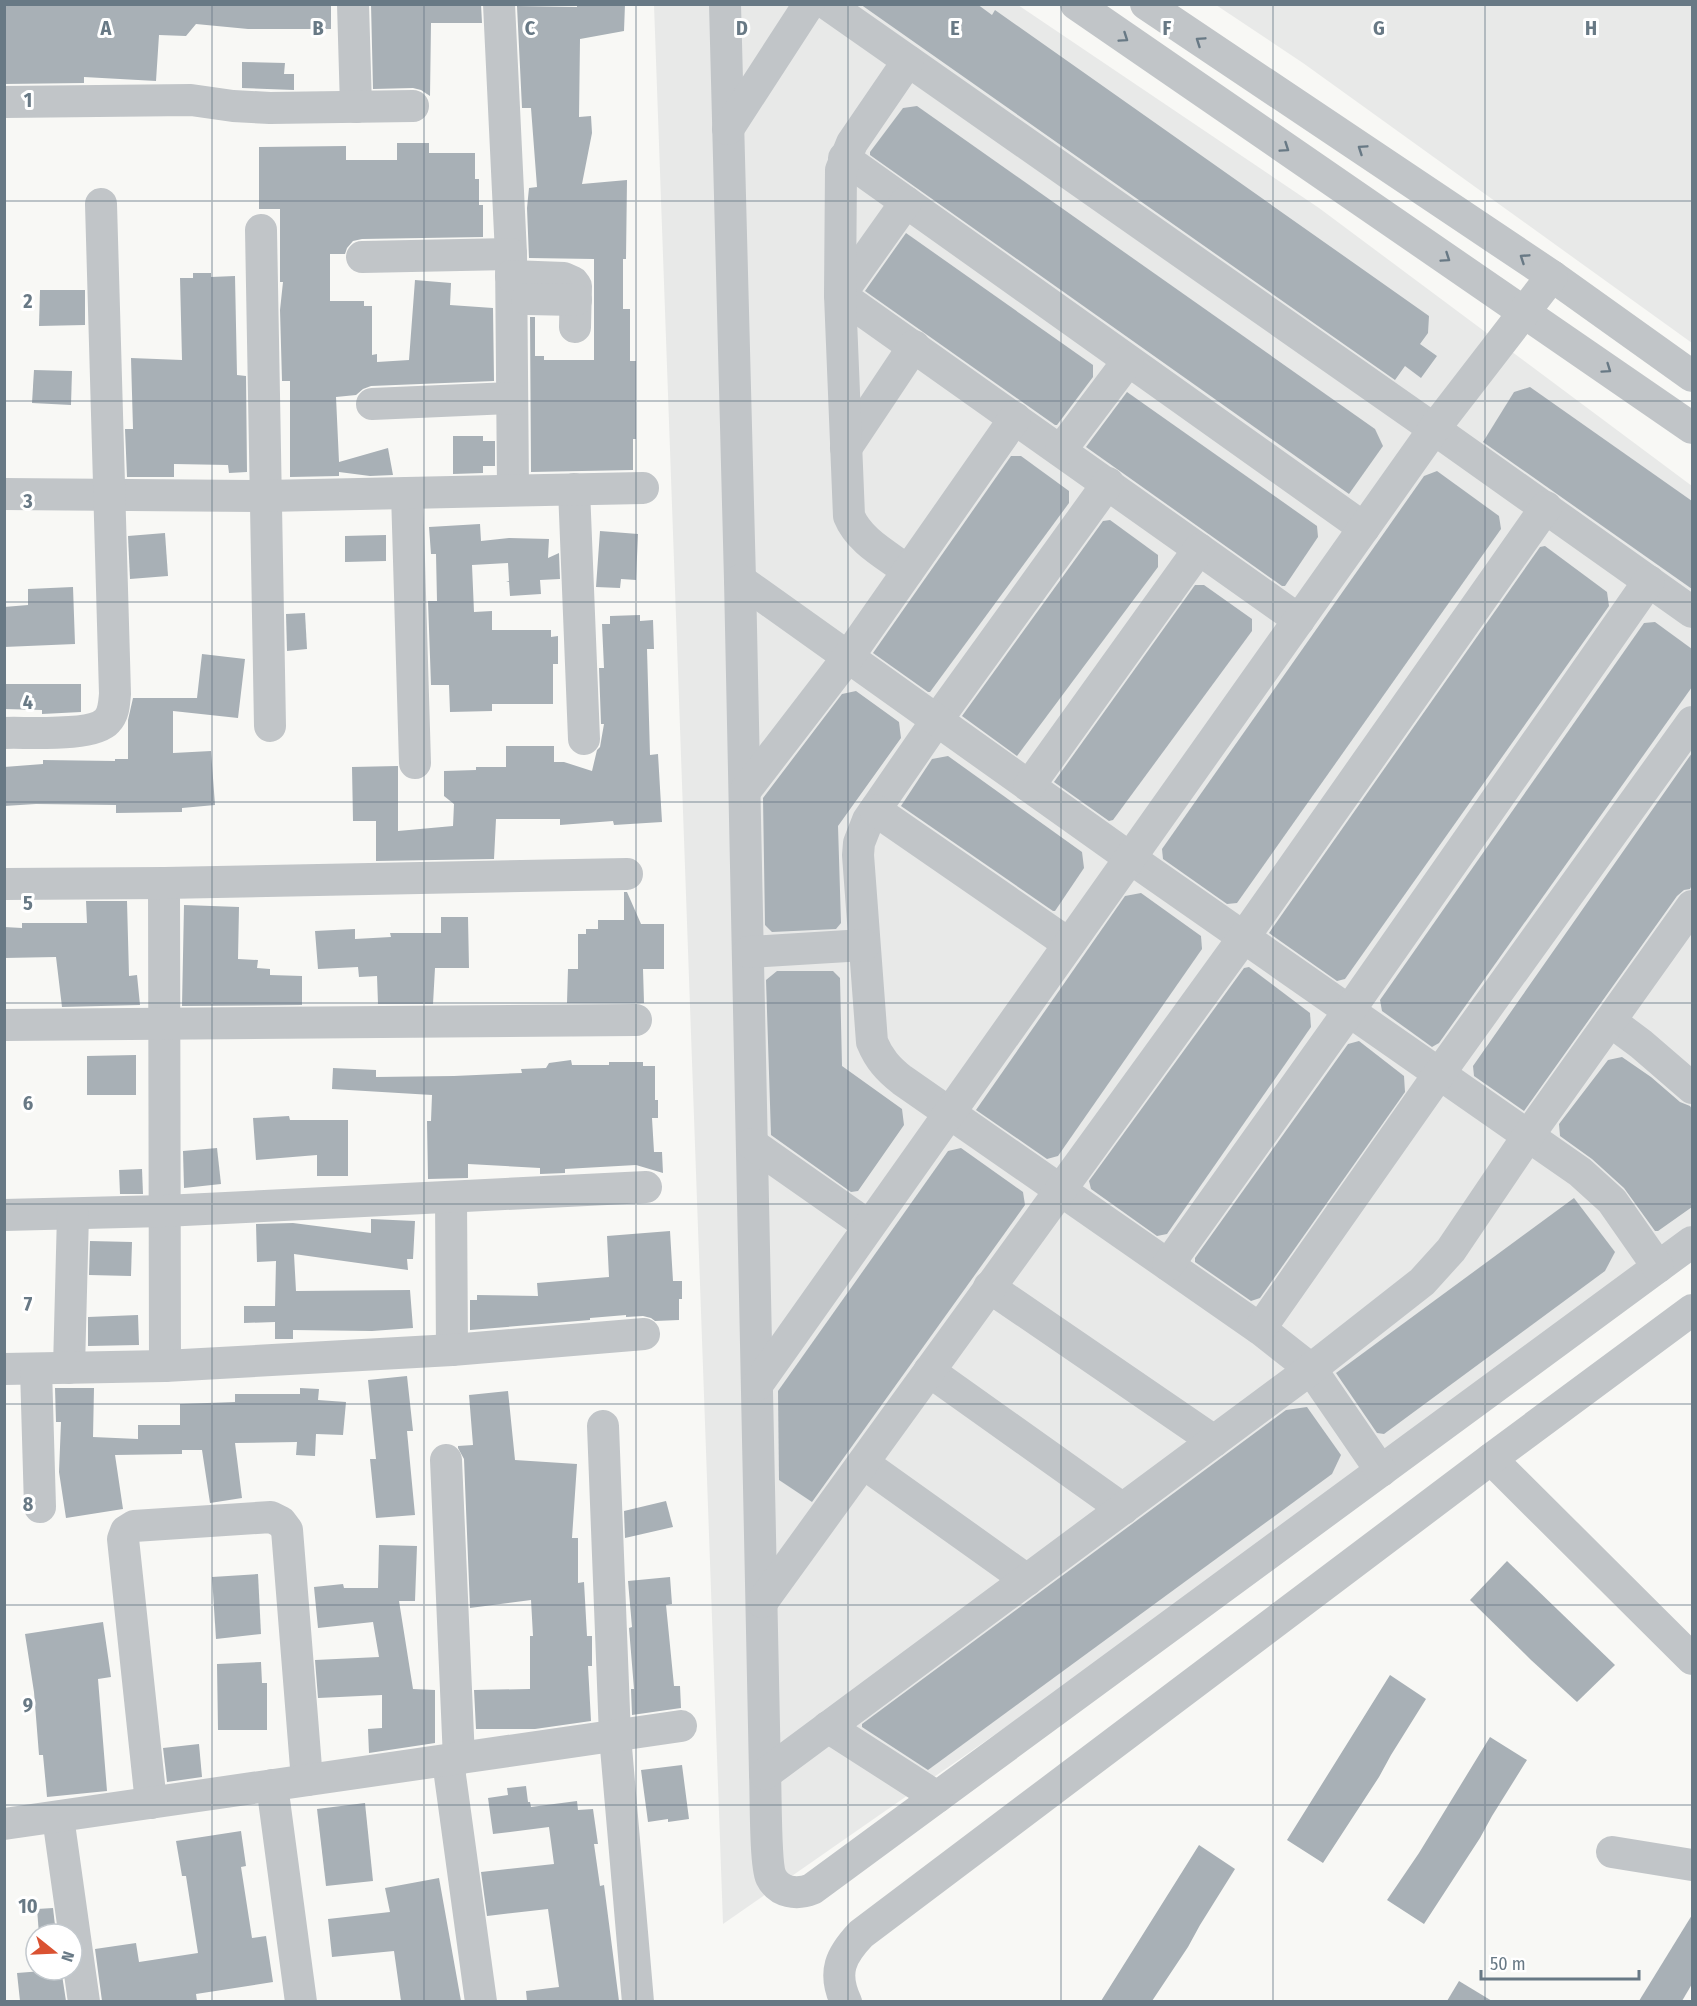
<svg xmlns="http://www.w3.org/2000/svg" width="1697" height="2006" font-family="'Fira Sans Condensed',sans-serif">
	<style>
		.built { fill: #e8e9e8 }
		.building { fill: #a8b0b6 }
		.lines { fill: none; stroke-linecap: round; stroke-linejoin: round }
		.minor { stroke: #c1c5c8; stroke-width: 32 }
		.oneway { stroke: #687985 }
		.grid { fill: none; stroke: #687985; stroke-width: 1.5; stroke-opacity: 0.55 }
		.grid-label { font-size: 20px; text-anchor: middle; font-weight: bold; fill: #687985; stroke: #fff; stroke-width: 6; stroke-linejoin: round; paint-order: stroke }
	</style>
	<rect width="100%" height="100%" fill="#f8f8f5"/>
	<g class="built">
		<polygon points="654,5 1018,5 1319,208 1692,486 1692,1249 723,1924"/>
		<polygon points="1216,5 1692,5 1692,343 1303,63"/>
	</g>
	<g class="building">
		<polygon points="4,4 331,4 331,29 248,29 196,24 186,36 159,35 156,81 84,77 84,83 4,84"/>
		<polygon points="371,4 481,4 482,23 431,23 430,96 421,90 413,88 373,89"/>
		<polygon points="577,4 625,4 624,31 580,39 579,117 591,116 592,133 582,184 627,180 626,259 623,259 623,309 630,309 630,361 636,361 636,439 633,439 633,470 531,472 530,317 535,317 535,356 544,356 544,360 594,360 594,259 529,258 527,208 529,188 537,187 531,108 522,108 517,6 577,7"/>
		<polygon points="860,4 977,4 992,15 995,10 1429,316 1428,333 1420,344 1437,356 1421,378 1405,366 1395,380"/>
		<polygon points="242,62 285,63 284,74 294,74 294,90 242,88"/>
		<polygon points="917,106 1375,429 1383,446 1349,494 870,155 870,152 903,108"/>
		<polygon points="397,143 429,143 429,153 475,153 475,179 479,179 479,205 483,205 483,237 362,239 353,241 347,248 345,254 330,254 330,301 364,301 364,306 372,306 372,355 377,354 377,362 409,360 415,280 451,283 450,305 493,308 494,381 371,386 363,389 356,395 336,397 339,462 388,448 393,475 370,476 339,472 339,476 290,477 290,381 282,381 280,310 283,282 280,282 280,209 259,209 259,147 346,146 346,160 397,160"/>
		<polygon points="906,233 1093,365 1093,377 1057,425 1055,425 865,291"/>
		<polygon points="193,273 211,273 211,277 235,276 237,375 246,376 247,472 229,473 228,465 174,464 174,477 127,477 125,429 133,429 131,358 182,360 180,278 193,278"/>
		<polygon points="40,290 85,290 85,325 39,326"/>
		<polygon points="34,370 72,371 71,405 32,403"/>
		<polygon points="1530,387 1692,501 1692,589 1483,442 1514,392"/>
		<polygon points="1127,392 1317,526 1318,537 1285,586 1282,586 1086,447"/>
		<polygon points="453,436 483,436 483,441 495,441 495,466 483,466 483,473 453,474"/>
		<polygon points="1011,456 1021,456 1069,491 1069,503 930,692 928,692 873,653"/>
		<polygon points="1437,471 1499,516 1501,529 1237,903 1227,904 1163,859 1162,849 1424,476"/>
		<polygon points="1110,520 1158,555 1158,567 1017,756 962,716 1103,521"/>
		<polygon points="480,524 481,541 509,538 549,539 548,558 559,553 560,579 540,580 541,594 510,596 509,582 506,582 509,581 508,563 472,565 474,612 492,611 492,630 551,630 551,637 558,636 558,664 553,664 553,704 492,704 492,711 450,712 449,685 431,685 428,601 437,601 436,554 431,554 429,527"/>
		<polygon points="600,531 638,534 636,580 621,579 620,588 596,587"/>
		<polygon points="165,533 168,576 130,579 128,536"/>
		<polygon points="386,535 386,561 345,562 345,536"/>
		<polygon points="1545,546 1607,592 1609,606 1345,979 1337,981 1269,933 1540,547"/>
		<polygon points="1195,585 1204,585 1252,619 1252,631 1113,820 1109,821 1054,782"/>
		<polygon points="73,587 75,644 4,647 4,607 28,605 28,589"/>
		<polygon points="305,613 307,649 287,651 286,614"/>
		<polygon points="640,615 640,621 653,620 654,649 647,649 650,755 658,754 662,822 614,825 613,821 560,825 560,819 496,819 494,859 376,861 376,821 353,821 352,767 398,766 398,831 453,826 454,804 444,796 444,771 476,770 476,767 506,767 506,746 554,746 554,762 564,762 592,771 597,750 600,747 604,724 601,724 599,668 604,668 602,624 610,624 610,616"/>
		<polygon points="1655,622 1692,649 1692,687 1439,1043 1432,1047 1382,1011 1380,1000 1644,623"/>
		<polygon points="202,654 245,659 238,718 173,711 173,753 211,751 215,805 182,808 182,812 116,813 116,805 36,804 4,806 4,767 43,764 43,760 115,761 115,759 128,759 128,720 133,698 197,698"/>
		<polygon points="4,684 81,684 81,712 42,714 42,710 4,709"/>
		<polygon points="856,691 899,722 901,738 838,826 841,923 836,929 772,932 765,925 763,798 842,694"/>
		<polygon points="1692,753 1692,885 1690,889 1684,890 1677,896 1524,1111 1474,1076 1473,1066"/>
		<polygon points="948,756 1082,852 1084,868 1055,911 1053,911 901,806 932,759"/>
		<polygon points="624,892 627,892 641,924 664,924 664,969 643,969 644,1003 567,1003 568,969 578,969 578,934 586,934 586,929 598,929 598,920 624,920"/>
		<polygon points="1141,893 1201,936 1202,949 1058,1156 1047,1159 976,1110 1125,896"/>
		<polygon points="86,901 127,901 129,976 137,975 140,1005 62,1007 56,957 4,958 4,927 22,928 22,923 87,923"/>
		<polygon points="184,905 239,907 238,959 258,960 257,968 270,969 270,975 302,976 302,1005 182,1006"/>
		<polygon points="441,917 468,917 469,968 435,968 433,1004 378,1004 377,976 359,977 358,967 318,969 315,931 355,929 355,939 391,937 390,933 441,933"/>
		<polygon points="1249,967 1310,1013 1311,1027 1167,1234 1157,1236 1091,1189 1089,1181 1244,968"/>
		<polygon points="777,971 833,971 840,978 842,1066 902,1109 904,1125 858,1191 851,1192 771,1135 766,980"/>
		<polygon points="1359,1041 1404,1076 1405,1092 1260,1298 1251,1301 1195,1262 1195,1258 1348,1044"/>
		<polygon points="136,1055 136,1095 87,1095 87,1056"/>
		<polygon points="1622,1057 1651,1077 1680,1102 1690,1106 1692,1109 1692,1207 1658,1231 1655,1231 1624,1188 1592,1159 1560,1136 1559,1124 1608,1060"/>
		<polygon points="571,1060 572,1065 609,1065 609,1062 643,1062 643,1066 655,1066 655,1100 658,1100 658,1118 652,1118 654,1152 662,1152 663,1173 636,1165 565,1169 565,1173 540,1174 540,1168 468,1164 468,1178 428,1179 427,1121 431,1121 432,1095 332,1089 333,1068 376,1070 376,1077 454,1076 522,1073 521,1069 546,1068 549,1063"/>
		<polygon points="289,1116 290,1120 348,1120 348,1176 317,1176 317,1155 256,1160 253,1118"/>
		<polygon points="217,1148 221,1184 184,1188 183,1151"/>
		<polygon points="961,1148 1023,1192 1025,1205 812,1502 779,1480 778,1391 948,1151"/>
		<polygon points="142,1169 143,1194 120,1194 119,1170"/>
		<polygon points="1574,1198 1615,1252 1605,1271 1384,1434 1377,1433 1336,1373"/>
		<polygon points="371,1219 415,1221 413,1259 407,1259 408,1270 294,1254 296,1291 410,1290 413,1328 372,1331 293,1330 293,1339 275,1339 275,1322 244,1323 244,1306 275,1306 276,1261 257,1262 256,1224 293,1223 371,1233"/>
		<polygon points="670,1231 673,1281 682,1281 682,1299 679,1299 679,1320 655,1321 651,1318 643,1316 626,1317 626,1315 590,1318 590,1320 470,1330 470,1300 477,1300 477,1295 538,1296 537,1283 609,1277 607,1236"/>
		<polygon points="90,1241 132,1242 131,1276 89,1275"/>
		<polygon points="138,1315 139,1345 88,1346 88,1317"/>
		<polygon points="407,1376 413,1431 407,1431 415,1515 376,1518 370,1459 376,1459 368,1380"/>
		<polygon points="55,1388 94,1388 93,1437 138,1439 138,1425 180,1425 180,1404 235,1402 235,1394 300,1394 300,1388 319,1389 318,1400 346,1402 343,1435 316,1434 315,1456 296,1455 297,1442 235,1443 242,1498 210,1503 202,1450 182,1450 182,1454 115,1455 123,1509 66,1518 59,1472 61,1422 56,1422"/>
		<polygon points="508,1391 515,1460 577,1464 572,1538 578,1538 578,1583 584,1582 587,1636 592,1636 592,1666 588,1666 591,1721 535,1729 476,1729 474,1690 530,1689 530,1636 533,1636 531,1600 470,1608 464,1459 458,1448 458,1446 473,1445 469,1395"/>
		<polygon points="1307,1407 1341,1455 1332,1474 928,1770 862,1727 862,1724 1286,1410"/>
		<polygon points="666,1501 673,1527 625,1538 624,1511"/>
		<polygon points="379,1545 417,1546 415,1601 399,1601 413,1689 435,1690 435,1743 369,1753 368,1729 382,1728 382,1695 318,1698 315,1660 379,1657 373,1622 318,1628 314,1587 343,1584 344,1588 378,1588"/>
		<polygon points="1507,1561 1615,1665 1577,1702 1531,1660 1470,1600"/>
		<polygon points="258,1574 261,1634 216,1639 212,1577"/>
		<polygon points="670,1577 672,1604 666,1605 674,1686 680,1686 681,1708 632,1715 631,1689 634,1689 629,1628 632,1627 628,1581"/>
		<polygon points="103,1622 111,1677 98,1679 107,1791 47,1797 43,1755 39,1755 34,1692 25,1634"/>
		<polygon points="261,1662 262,1683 267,1683 267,1730 218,1730 217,1664"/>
		<polygon points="1390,1675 1426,1699 1391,1755 1379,1777 1323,1863 1287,1840"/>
		<polygon points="1490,1737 1527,1760 1492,1816 1480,1838 1424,1924 1387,1900 1419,1853"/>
		<polygon points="199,1744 202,1777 167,1782 163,1748"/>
		<polygon points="682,1765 689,1819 668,1822 668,1819 648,1822 641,1770"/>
		<polygon points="526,1786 528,1802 530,1802 531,1807 577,1801 578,1810 593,1809 598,1844 594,1844 600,1886 604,1885 619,2001 527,2001 526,1991 559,1987 548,1909 487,1916 481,1872 554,1864 549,1827 493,1834 488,1798 508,1795 507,1788"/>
		<polygon points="365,1803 373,1881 326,1886 317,1809"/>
		<polygon points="241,1831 246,1866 241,1867 252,1938 266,1936 273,1982 196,1994 197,2001 102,2001 95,1949 136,1943 139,1962 198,1953 186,1876 182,1876 176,1841"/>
		<polygon points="1199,1845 1235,1869 1200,1925 1188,1947 1152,2001 1101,2001"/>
		<polygon points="439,1878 461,2001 401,2001 394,1951 332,1957 328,1919 390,1912 385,1888"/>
		<polygon points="53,1908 56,1934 39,1934 37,1909"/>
		<polygon points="1692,1915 1692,1984 1682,2001 1639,2001"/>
		<polygon points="55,1970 56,1975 62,1975 66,2001 52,2001 52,2000 20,2001 17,1973"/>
		<polygon points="1459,1981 1492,2001 1447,2001"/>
	</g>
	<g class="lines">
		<g class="minor">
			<polyline points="353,4 356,107"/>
			<polyline points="499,4 511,254 513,490"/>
			<path d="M725,4l15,576 25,1194c1,19 0,90 6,103 8,16 26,18 41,12l880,-647"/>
			<polyline points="827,4 1434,429 1692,612"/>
			<polyline points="1076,4 1692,428"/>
			<polyline points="1146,4 1552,276 1692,376"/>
			<polyline points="4,102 191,100 233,106 270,108 413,106"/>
			<polyline points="728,129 809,4"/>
			<polyline points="844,158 1364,528"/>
			<polyline points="906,202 840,295 1299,620"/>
			<polyline points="261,230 270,726"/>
			<polyline points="362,257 511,254"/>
			<polyline points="511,276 564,278 573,282 576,286 575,327"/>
			<polyline points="527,299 576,300"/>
			<polyline points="372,404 512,398"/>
			<polyline points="846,448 914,346"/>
			<polyline points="1061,450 1128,361"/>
			<path d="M1108,483l-171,237 -69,100 -9,23 -1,12 14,187c7,17 16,27 30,38l358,249 51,40 70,102"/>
			<polyline points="574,489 584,739"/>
			<polyline points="407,493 415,763"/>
			<polyline points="4,494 266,496 643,488"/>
			<path d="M908,571c-21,-16 -49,-30 -59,-55l-9,-221 1,-125 11,-27 56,-82"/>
			<polyline points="740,580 1130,858 1580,1172 1612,1201 1658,1267"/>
			<path d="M4,733c23,-1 89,4 103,-12 7,-7 7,-17 8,-27l-14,-490"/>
			<polyline points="1029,786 1199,549"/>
			<polyline points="745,791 848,657 1015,418"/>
			<polyline points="875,810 1069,944"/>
			<polyline points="164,883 165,1366"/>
			<polyline points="4,884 164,883 627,874"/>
			<polyline points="748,952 864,945"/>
			<polyline points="1610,1021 1641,1044 1692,1088"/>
			<polyline points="4,1025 636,1020"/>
			<polyline points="752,1144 869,1226"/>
			<polyline points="451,1198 452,1350"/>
			<polyline points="4,1215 164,1211 646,1187"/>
			<polyline points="1168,1265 1349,1011 1649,581"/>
			<polyline points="989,1287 1214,1441"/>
			<polyline points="1260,1329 1439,1074 1692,722"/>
			<polyline points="69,1368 73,1214"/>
			<polyline points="4,1369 165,1366 452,1350 644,1334"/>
			<polyline points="36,1369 40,1507"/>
			<polyline points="929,1371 1123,1509"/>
			<polyline points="757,1385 1434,429 1552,276"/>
			<polyline points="603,1426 615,1736 638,2002"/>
			<polyline points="1491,1459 1692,1659"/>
			<polyline points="446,1460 459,1759"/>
			<polyline points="863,1463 1027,1580"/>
			<polyline points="762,1602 1244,937 1546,507"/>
			<polyline points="828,1727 937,1797"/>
			<polyline points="448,1761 481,2002"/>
			<polyline points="765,1774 1311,1369 1422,1282 1451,1250 1528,1136 1692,906"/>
			<polyline points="272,1785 301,2002"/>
			<polyline points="151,1803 123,1539 126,1531 134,1526 271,1517 281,1522 287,1530 307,1780"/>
			<polyline points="58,1817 84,2002"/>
			<polyline points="4,1824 681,1726"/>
			<polyline points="1612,1852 1692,1865"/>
			<path d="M846,2002c-14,-30 -5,-47 15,-68l630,-475 201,-149"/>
		</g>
	</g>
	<defs><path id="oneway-chevron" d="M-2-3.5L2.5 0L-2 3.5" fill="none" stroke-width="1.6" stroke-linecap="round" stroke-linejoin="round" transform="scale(1.5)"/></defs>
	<g class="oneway">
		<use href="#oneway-chevron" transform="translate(1124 38) rotate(34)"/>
		<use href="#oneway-chevron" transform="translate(1200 41) rotate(-146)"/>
		<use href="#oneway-chevron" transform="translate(1285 148) rotate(34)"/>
		<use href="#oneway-chevron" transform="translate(1362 149) rotate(-146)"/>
		<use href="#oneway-chevron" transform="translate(1446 258) rotate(34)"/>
		<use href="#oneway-chevron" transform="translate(1524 258) rotate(-146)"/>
		<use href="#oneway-chevron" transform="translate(1607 369) rotate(35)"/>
	</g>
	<path class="grid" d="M212,4v1998M424,4v1998M636,4v1998M848,4v1998M1061,4v1998M1273,4v1998M1485,4v1998M4,201h1688M4,401h1688M4,602h1688M4,802h1688M4,1003h1688M4,1204h1688M4,1404h1688M4,1605h1688M4,1805h1688"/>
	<g class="grid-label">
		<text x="106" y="35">A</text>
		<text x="318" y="35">B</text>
		<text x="530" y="35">C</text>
		<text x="742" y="35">D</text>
		<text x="955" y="35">E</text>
		<text x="1167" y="35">F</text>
		<text x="1379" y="35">G</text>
		<text x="1591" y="35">H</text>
		<text x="28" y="107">1</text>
		<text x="28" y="308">2</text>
		<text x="28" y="508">3</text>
		<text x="28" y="709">4</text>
		<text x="28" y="910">5</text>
		<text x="28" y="1110">6</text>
		<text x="28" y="1311">7</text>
		<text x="28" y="1511">8</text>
		<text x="28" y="1712">9</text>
		<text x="28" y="1913">10</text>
	</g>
	<rect width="1697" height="2006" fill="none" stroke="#687985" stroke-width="12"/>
	<g transform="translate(54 1952) rotate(108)"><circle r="28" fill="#ffffff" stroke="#c3c9ce" stroke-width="1.5"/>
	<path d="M0-4.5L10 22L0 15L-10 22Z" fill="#da5232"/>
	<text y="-9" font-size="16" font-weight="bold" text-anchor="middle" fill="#687985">N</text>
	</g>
	<path d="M1481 1970v9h158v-9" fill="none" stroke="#687985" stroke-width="3"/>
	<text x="1490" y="1970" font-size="18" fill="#687985" stroke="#ffffff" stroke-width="4.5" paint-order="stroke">50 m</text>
</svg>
